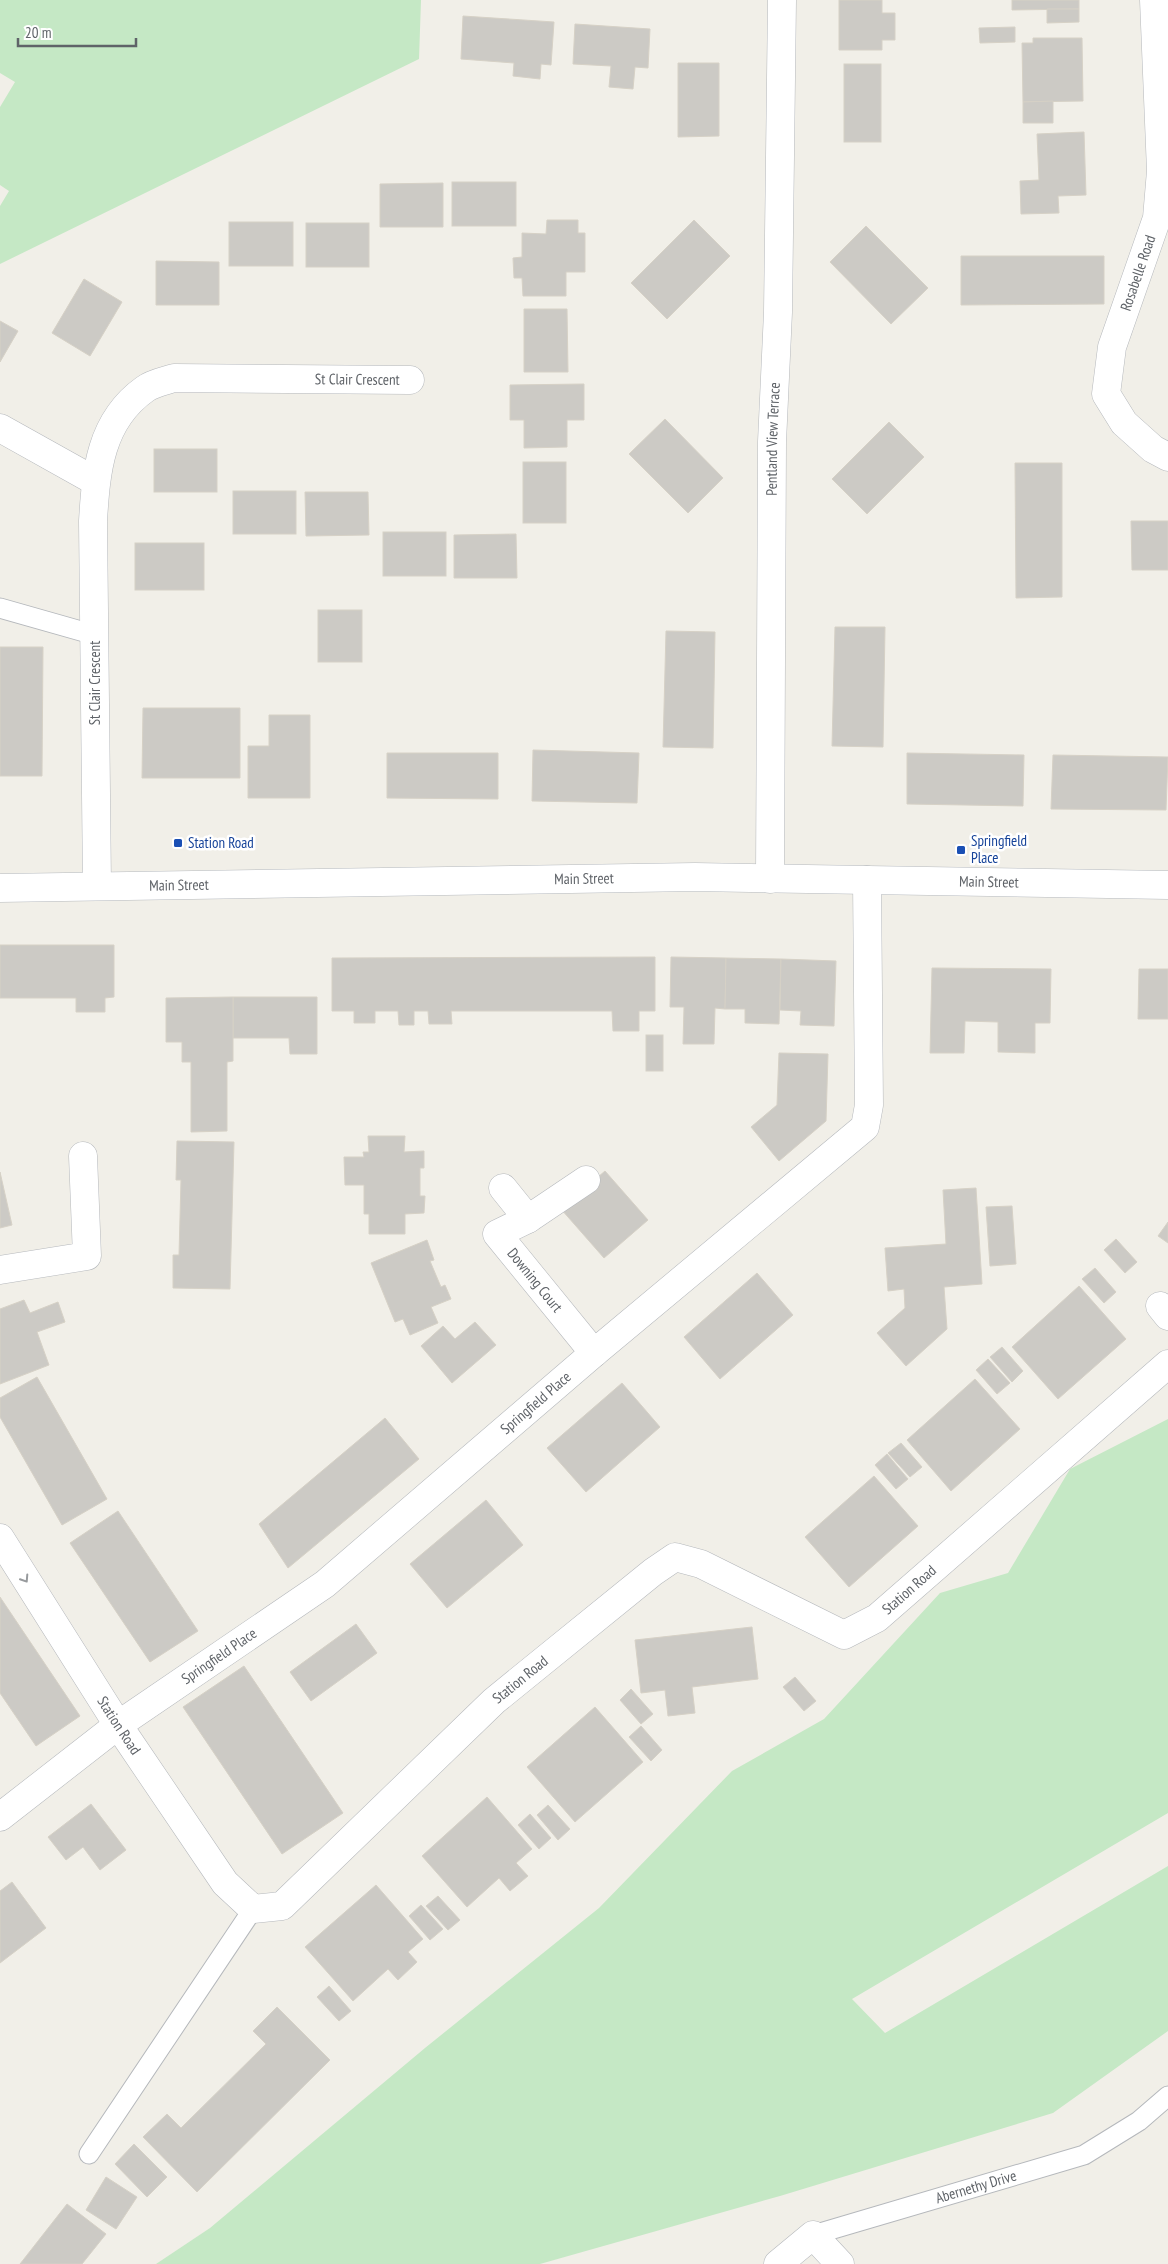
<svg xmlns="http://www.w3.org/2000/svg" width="1168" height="2264" font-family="'PT Sans Narrow',sans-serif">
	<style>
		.green { fill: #c5e8c5 }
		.building { fill: #cccac5; stroke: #d6d1c6 }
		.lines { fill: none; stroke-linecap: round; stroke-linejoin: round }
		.service-casing { stroke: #b5b8bc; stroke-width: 21 }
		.minor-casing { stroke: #b5b8bc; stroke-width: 29 }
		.secondary-casing { stroke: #b6babf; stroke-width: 29 }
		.service { stroke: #fff; stroke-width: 19 }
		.minor { stroke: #fff; stroke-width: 28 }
		.secondary { stroke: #fff; stroke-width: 28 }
		.oneway { stroke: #979a9d }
		.transit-dot { fill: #1a4fb4; stroke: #fff; stroke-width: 2 }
		.labels { text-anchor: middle; stroke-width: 5; stroke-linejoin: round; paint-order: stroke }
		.street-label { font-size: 15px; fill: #5f6368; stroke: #fff }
		.transit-label { font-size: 15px; fill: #164399; stroke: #fff; text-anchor: start }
	</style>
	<rect width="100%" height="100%" fill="#f1efe8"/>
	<g class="green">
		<polygon points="0,0 421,0 419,59 0,264 0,206 9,191 0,185 0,107 15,82 0,73"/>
		<polygon points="1168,1419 1168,1813 852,1999 885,2033 1168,1866 1168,2031 1053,2113 780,2196 540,2264 156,2264 210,2228 425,2048 599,1908 732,1771 824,1719 940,1593 1008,1573 1070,1469"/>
	</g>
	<g class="building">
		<polygon points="839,0 882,0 882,13 895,13 895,40 882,40 882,50 839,50"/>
		<polygon points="1012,0 1079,0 1079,9 1012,10"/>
		<polygon points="1047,9 1079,9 1079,22 1047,23"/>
		<polygon points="463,16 554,22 551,65 541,64 540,79 513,76 514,63 461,59"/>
		<polygon points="575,24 650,29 648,68 635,67 633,89 609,87 611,66 573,64"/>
		<polygon points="1015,27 1015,42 980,43 979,28"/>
		<polygon points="1033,38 1082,38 1083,101 1023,102 1022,43 1033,43"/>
		<polygon points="678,63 719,63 719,136 678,137"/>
		<rect x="844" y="64" width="37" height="78"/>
		<polygon points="1053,101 1053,123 1023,123 1023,102"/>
		<polygon points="1084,132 1086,195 1058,196 1059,213 1021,214 1020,181 1039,180 1037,134"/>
		<rect x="452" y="182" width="64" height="44"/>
		<polygon points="443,183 443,227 380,227 380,184"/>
		<polygon points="547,220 578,220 578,233 585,233 585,272 566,272 566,296 523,296 522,278 514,278 513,258 522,257 522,233 546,234"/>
		<polygon points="694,220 730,256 667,319 631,283"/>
		<rect x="229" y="222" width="64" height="44"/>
		<rect x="306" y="223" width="63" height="44"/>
		<polygon points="866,226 928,288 891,324 830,262"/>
		<polygon points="961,256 1104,256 1104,304 961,305"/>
		<polygon points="156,261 219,262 219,305 156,305"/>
		<polygon points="84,279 122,302 90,356 52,333"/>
		<polygon points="524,309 567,309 568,372 524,372"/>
		<polygon points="0,321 18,331 0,362"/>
		<polygon points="584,384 584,420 567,420 567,447 524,448 524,420 510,420 510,385"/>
		<polygon points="665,419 723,478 688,513 629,454"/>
		<polygon points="889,422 924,457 867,514 832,479"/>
		<rect x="154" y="449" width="63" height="43"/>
		<rect x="523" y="462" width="43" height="61"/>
		<polygon points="1015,463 1062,463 1062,597 1016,598"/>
		<rect x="233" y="491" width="63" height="43"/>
		<polygon points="305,492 368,492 369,535 306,536"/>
		<polygon points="1131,521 1168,521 1168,570 1132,570"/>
		<rect x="383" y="532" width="63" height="44"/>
		<polygon points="516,534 517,578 454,578 454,535"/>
		<rect x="135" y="543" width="69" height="47"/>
		<rect x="318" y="610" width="44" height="52"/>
		<polygon points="835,627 885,627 883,747 832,746"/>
		<polygon points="666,631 715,632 713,748 663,747"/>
		<polygon points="0,647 43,647 42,776 0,776"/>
		<polygon points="143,708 240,708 240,778 142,778"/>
		<polygon points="269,715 310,715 310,798 248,798 248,746 269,746"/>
		<polygon points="533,750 639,753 637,803 532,801"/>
		<polygon points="387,753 498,753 498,799 387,798"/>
		<polygon points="907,753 1024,755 1023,806 907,804"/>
		<polygon points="1053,755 1168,757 1166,810 1051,809"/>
		<polygon points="0,945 114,945 114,997 105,998 105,1012 76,1012 76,998 0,998"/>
		<polygon points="655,957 655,1011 639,1011 639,1031 613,1031 612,1011 451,1011 452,1024 429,1024 428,1011 414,1011 414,1025 399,1025 398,1011 375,1011 375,1023 354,1023 354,1011 332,1011 332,958"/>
		<polygon points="671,957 726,958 725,1009 715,1008 714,1044 683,1044 684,1007 670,1007"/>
		<polygon points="726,958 781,959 779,1024 745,1023 745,1009 725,1009"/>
		<polygon points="781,959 836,961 834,1026 800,1025 801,1011 780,1010"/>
		<polygon points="932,968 1051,969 1050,1023 1035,1023 1035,1053 998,1052 998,1022 965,1021 964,1053 930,1053"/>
		<polygon points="1139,969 1168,969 1168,1019 1138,1019"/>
		<polygon points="233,997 317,997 317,1054 290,1054 289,1038 233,1038"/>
		<polygon points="233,997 233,1061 227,1062 227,1131 191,1132 191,1062 182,1062 182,1042 166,1042 166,998"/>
		<rect x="646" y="1035" width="17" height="36"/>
		<polygon points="779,1053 828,1054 826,1121 779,1161 751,1127 777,1105"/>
		<polygon points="368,1136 405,1136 404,1152 424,1151 424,1168 420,1168 420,1196 425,1196 424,1213 405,1214 405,1234 369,1234 369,1214 364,1214 364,1185 345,1185 344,1157 364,1157 363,1152 369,1152"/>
		<polygon points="177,1141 234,1142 230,1289 173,1288 173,1255 179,1255 181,1180 176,1180"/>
		<polygon points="605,1171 648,1220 604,1258 561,1209"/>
		<polygon points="0,1172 12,1225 0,1228"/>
		<polygon points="976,1188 982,1284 944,1287 947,1329 906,1366 877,1333 905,1308 904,1289 888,1291 885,1248 946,1244 943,1190"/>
		<polygon points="1012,1206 1016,1264 990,1266 986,1207"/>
		<polygon points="1168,1222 1168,1243 1158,1236"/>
		<polygon points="1116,1239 1137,1262 1125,1273 1104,1250"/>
		<polygon points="427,1240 434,1260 430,1261 441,1287 445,1285 451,1299 431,1307 438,1323 410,1335 403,1319 395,1322 371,1263"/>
		<polygon points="1095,1268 1116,1292 1104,1303 1082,1279"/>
		<polygon points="757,1273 793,1315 720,1379 684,1337"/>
		<polygon points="1079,1286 1126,1339 1058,1399 1012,1347"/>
		<polygon points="24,1300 30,1313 58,1302 65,1322 37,1332 49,1365 0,1384 0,1309"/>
		<polygon points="475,1322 496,1345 452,1383 421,1346 443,1326 455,1339"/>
		<polygon points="1002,1347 1023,1371 1012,1382 990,1357"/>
		<polygon points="988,1359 1010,1383 997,1394 976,1370"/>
		<polygon points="37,1377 107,1499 62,1525 0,1417 0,1398"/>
		<polygon points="975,1379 1020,1429 951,1491 907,1440"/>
		<polygon points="622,1383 660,1427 586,1492 547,1448"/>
		<polygon points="385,1418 419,1459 288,1568 259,1524"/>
		<polygon points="901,1443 922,1467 910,1477 888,1453"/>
		<polygon points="887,1454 908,1479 896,1489 875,1465"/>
		<polygon points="874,1476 918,1526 849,1587 805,1537"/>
		<polygon points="486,1500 523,1545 447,1608 410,1564"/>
		<polygon points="118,1511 198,1631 150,1662 70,1543"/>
		<polygon points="0,1597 80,1716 36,1746 0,1693"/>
		<polygon points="356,1624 377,1653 311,1701 290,1672"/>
		<polygon points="752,1627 758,1679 692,1687 695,1713 668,1716 665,1690 641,1693 635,1640"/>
		<polygon points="244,1666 343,1813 282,1854 183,1707"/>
		<polygon points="795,1677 816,1701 804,1711 783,1687"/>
		<polygon points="631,1689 653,1714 641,1724 620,1700"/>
		<polygon points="595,1707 643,1762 575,1822 527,1767"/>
		<polygon points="641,1726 662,1750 651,1761 629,1737"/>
		<polygon points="487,1797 532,1849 516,1863 528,1876 510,1891 499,1878 467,1907 422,1856"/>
		<polygon points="91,1804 126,1850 100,1870 83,1847 66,1860 48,1837"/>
		<polygon points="548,1805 570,1829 558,1840 537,1815"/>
		<polygon points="530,1814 551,1838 539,1849 518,1825"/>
		<polygon points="12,1882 46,1928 0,1963 0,1891"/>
		<polygon points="376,1885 423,1939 408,1952 417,1962 398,1980 388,1969 353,2001 305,1947"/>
		<polygon points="438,1896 460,1920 448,1930 426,1906"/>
		<polygon points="421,1905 443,1929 430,1940 409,1916"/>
		<polygon points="329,1986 351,2011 339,2021 317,1997"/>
		<polygon points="277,2007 330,2060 197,2192 143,2137 167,2114 181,2128 266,2044 253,2031"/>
		<polygon points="134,2144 167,2177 147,2197 115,2164"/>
		<polygon points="106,2177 137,2197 116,2229 86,2210"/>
		<polygon points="67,2204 106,2234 82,2264 20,2264"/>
	</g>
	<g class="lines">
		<defs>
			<g id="service">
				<polyline points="0,608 95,635"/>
				<polyline points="89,2154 253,1909"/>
				<path id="s1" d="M813,2235l271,-80 55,-34 29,-25"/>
			</g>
			<g id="minor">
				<polyline points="1154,0 1161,171 1157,218 1112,347 1106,394 1124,423 1153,449 1168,457"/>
				<polyline points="0,428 95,481"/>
				<path id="s2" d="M770,879l2,-437 6,-130 4,-312"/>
				<path id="s3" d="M97,885l-4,-364c3,-50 7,-100 52,-132 8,-6 20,-8 29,-11l236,2"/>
				<path id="s4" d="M586,1180l-58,39 -31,15 97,119"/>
				<polyline points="503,1188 528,1219"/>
				<polyline points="0,1270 87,1256 83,1156"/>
				<polyline points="1160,1306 1168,1316"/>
				<path id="s5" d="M0,1538l118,187 107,158 28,26 29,-3 212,-205 159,-129 22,-15 26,7 143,71 33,-17 291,-254"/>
				<path id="s6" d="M0,1817l118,-92 207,-141 269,-231 271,-226 4,-22 -2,-225"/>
				<polyline points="778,2264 813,2235 840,2264"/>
			</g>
			<g id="secondary">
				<path id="s7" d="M0,888l695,-11 473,8"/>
			</g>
		</defs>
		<use href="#service" class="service-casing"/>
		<use href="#minor" class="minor-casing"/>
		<use href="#secondary" class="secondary-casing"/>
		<use href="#service" class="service"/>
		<use href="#minor" class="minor"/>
		<use href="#secondary" class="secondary"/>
	</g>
	<defs><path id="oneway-chevron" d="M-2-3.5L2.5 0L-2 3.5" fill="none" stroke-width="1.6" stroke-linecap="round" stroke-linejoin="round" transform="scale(1.25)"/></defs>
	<use class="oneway" href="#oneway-chevron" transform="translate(25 1579) rotate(57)"/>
	<g class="transit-dot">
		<rect x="173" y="838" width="10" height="10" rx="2.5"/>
		<rect x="956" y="845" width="10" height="10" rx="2.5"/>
	</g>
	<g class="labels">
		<g class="street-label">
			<text transform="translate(1138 273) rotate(-71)" y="5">Rosabelle Road</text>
			<text dy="5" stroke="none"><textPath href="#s3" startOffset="726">St Clair Crescent</textPath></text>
			<text dy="5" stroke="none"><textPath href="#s2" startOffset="440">Pentland View Terrace</textPath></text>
			<text transform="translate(95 683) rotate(-90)" y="5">St Clair Crescent</text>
			<text dy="5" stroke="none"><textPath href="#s7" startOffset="584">Main Street</textPath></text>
			<text dy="5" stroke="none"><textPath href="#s7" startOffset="989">Main Street</textPath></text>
			<text dy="5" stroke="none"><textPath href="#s7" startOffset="179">Main Street</textPath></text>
			<text dy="5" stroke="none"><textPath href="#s4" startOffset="164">Downing Court</textPath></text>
			<text dy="5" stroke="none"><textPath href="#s6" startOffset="678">Springfield Place</textPath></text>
			<text dy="5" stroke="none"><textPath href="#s5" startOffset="1272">Station Road</textPath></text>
			<text dy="5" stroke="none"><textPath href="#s6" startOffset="272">Springfield Place</textPath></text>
			<text dy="5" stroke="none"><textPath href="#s5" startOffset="808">Station Road</textPath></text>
			<text dy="5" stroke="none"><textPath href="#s5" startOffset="222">Station Road</textPath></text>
			<text dy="5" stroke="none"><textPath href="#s1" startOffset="170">Abernethy Drive</textPath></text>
		</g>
		<g class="transit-label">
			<text x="971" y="846">Springfield<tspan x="971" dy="17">Place</tspan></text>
			<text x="188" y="848">Station Road</text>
		</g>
	</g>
	<path d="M18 38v8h118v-8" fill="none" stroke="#5f6368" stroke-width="2.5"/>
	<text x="25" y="38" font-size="15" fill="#5f6368" stroke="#ffffff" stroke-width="4" paint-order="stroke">20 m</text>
</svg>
